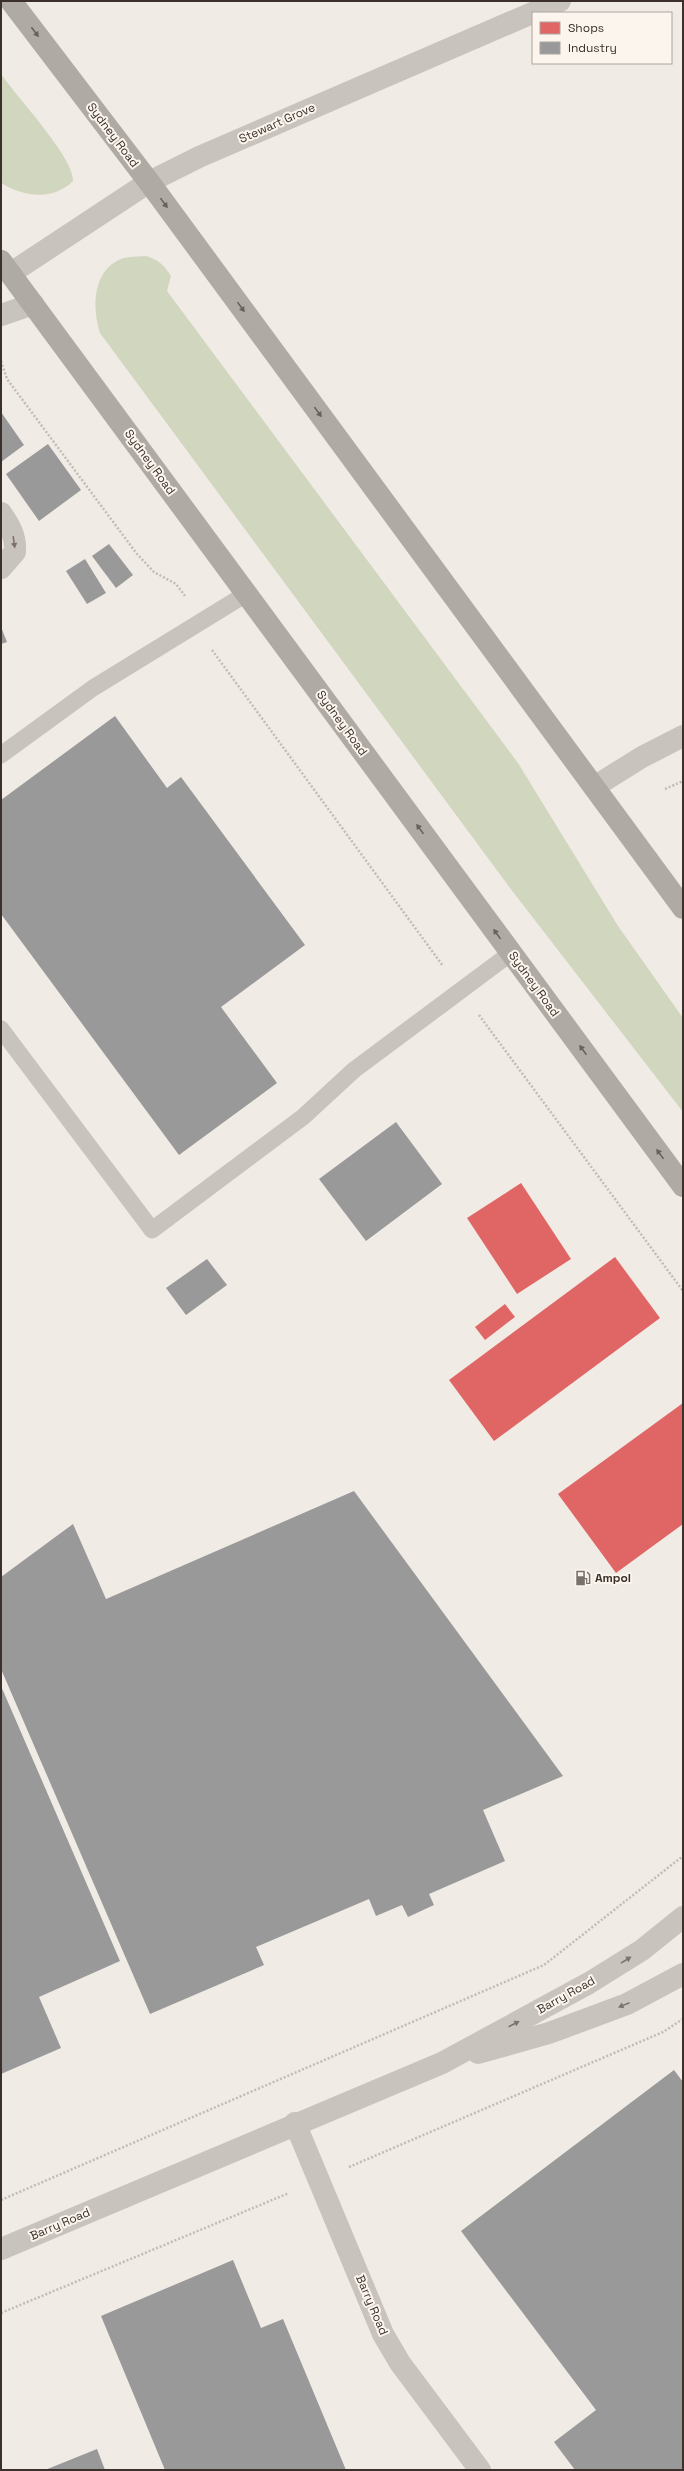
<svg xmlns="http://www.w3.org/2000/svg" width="684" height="2471" font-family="'Space Grotesk',sans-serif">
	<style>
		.green { fill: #d1d6bf }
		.shops { fill: #e06666 }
		.industry { fill: #999 }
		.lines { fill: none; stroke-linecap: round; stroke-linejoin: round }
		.path { stroke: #c2bbb6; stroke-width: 2.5; stroke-dasharray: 2 2; stroke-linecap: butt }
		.lane { stroke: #c9c3be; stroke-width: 17 }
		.street { stroke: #c9c3be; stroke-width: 22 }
		.highway { stroke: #afaaa4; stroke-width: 22 }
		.oneway { fill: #69615b }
		.oneway2 { fill: #7b726d }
		.labels { text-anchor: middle; stroke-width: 4; stroke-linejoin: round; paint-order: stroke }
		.street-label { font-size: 12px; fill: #3b302b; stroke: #fbf5ee }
		.poi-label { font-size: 12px; font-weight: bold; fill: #3b302b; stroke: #fbf5ee; text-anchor: start }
	</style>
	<rect width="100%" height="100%" fill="#f0ebe5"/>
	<g class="green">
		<path d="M1,74c15,22 74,85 72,107 -20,20 -49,16 -72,2z"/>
		<path d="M146,256c13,4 18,9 25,20l-4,15 351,472 100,163 65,92v94l-173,-224 -410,-555c-8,-24 -8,-62 21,-74 7,-3 17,-2 25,-3z"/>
	</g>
	<g class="shops">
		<polygon points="521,1183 571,1259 517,1294 467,1218"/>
		<polygon points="615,1257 660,1318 494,1441 449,1380"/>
		<polygon points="505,1304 515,1317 485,1340 475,1327"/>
		<polygon points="683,1403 683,1524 616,1573 558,1494"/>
	</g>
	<g class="industry">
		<polygon points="1,412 24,445 1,462"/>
		<polygon points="48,444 81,490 39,521 6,474"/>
		<polygon points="109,544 133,575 116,588 92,556"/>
		<polygon points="85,559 106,593 87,604 66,571"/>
		<polygon points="1,627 7,642 1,644"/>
		<polygon points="115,716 167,788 181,777 305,945 221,1007 277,1083 179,1155 1,914 1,800"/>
		<polygon points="396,1122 442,1184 366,1241 319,1179"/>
		<polygon points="207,1259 227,1285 186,1315 166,1288"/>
		<polygon points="354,1491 563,1776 483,1810 505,1861 429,1894 434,1905 408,1917 402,1905 376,1916 369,1899 256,1947 264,1965 150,2014 1,1669 1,1577 73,1524 106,1599"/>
		<polygon points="1,1686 120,1961 39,1997 61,2048 1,2074"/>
		<polygon points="674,2070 683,2082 683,2470 575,2470 554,2442 596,2410 461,2231"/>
		<polygon points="233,2260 261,2328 283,2319 346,2470 165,2470 101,2316"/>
		<polygon points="97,2449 105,2470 45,2470"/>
	</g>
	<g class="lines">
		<g class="path">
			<polyline points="1,361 7,379 137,554 154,572 176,584 185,596"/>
			<polyline points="212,650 443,966"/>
			<polyline points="665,789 683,781"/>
			<polyline points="479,1015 683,1291"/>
			<polyline points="349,2167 663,2032 683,2019"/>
			<polyline points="1,2200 544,1965 683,1856"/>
			<polyline points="1,2313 289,2193"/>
		</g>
		<g class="lane">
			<polyline points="1,755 93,688 246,594"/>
			<polyline points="1,1029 152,1230 303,1117 354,1070 511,953"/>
		</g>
		<g class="street">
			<polyline points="11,273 149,182 199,157 560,1"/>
			<polyline points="1,315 33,304"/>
			<path d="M1,513c9,13 15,23 14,39l-14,16"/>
			<polyline points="594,787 642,757 683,736"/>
			<polyline points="478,2053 549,2033 627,2004 683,1974"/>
			<polyline points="295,2123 383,2334 400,2363 480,2470"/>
			<polyline points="1,2249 442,2063 589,1983 642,1950 683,1917"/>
		</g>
		<g class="highway">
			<polyline points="11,1 149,182 683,908"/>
			<polyline points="1,261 683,1186"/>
		</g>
	</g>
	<defs><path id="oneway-solid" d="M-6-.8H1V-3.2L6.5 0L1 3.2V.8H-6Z"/></defs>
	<g class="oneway">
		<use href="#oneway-solid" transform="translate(35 32) rotate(53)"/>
		<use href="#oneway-solid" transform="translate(164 203) rotate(54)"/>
		<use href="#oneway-solid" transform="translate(241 307) rotate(54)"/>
		<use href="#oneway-solid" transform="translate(318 412) rotate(54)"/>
		<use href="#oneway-solid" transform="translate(420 829) rotate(-126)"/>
		<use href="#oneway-solid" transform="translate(497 934) rotate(-126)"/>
		<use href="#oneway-solid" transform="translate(583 1050) rotate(-126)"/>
		<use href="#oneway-solid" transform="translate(660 1154) rotate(-126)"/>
	</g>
	<g class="oneway2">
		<use href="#oneway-solid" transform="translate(14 542) rotate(82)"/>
		<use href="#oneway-solid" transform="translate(626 1960) rotate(-32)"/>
		<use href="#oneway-solid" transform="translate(624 2005) rotate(158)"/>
		<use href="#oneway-solid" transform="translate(514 2024) rotate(-28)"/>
	</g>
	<defs>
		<symbol id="fuel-bare" viewBox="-9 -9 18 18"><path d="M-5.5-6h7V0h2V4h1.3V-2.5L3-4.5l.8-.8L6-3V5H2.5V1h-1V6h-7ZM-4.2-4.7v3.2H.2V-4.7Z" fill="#7a716c" stroke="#fbf5ee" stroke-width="2.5" paint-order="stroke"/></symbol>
	</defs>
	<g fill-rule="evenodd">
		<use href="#fuel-bare" x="572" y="1567" width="22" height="22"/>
	</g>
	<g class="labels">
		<g class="street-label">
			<text transform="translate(277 123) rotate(-24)" y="4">Stewart Grove</text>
			<text transform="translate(113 135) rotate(53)" y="4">Sydney Road</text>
			<text transform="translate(150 462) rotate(54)" y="4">Sydney Road</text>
			<text transform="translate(342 723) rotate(54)" y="4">Sydney Road</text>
			<text transform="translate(534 984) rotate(54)" y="4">Sydney Road</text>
			<text transform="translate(566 1995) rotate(-29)" y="4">Barry Road</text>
			<text transform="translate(60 2224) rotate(-23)" y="4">Barry Road</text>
			<text transform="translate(372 2305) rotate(67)" y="4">Barry Road</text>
		</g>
		<g class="poi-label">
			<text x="595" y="1582">Ampol</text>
		</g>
	</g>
	<rect width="684" height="2471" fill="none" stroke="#3b302b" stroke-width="4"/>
	<rect x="532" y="12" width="140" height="52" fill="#fbf5ee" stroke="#aea6a0"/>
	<rect x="540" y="22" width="20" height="12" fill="#e06666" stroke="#aea6a0"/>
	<text x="568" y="32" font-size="12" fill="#3b302b">Shops</text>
	<rect x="540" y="42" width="20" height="12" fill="#999999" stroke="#aea6a0"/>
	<text x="568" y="52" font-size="12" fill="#3b302b">Industry</text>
</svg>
